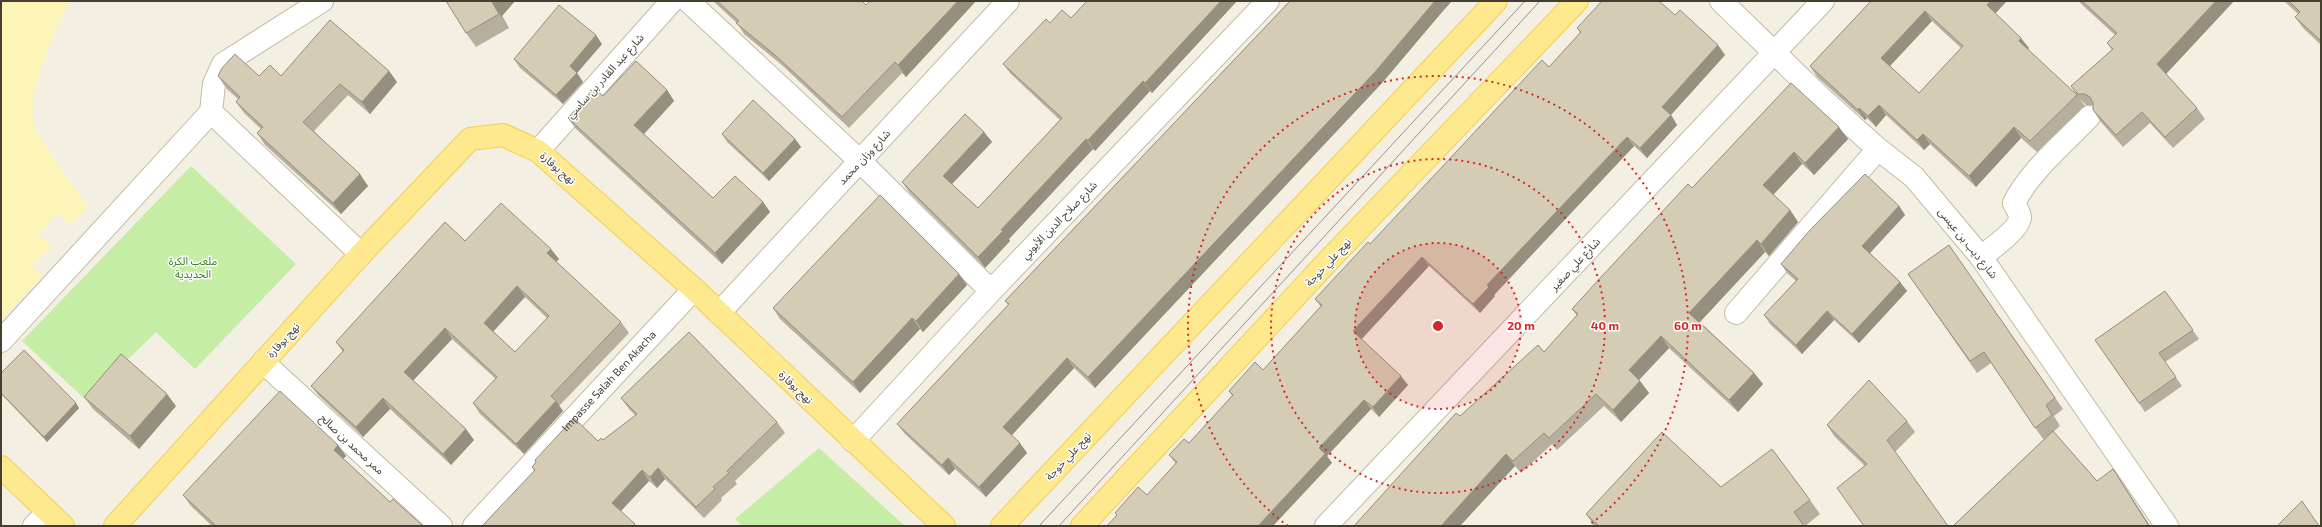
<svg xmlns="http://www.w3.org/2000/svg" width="2322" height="527" font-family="'Exo 2','Noto Sans Arabic',sans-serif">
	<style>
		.green { fill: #c6eda5 }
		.sand { fill: #fdf5b7 }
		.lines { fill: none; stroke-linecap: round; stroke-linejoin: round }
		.minor-casing { stroke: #c2bba6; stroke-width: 24 }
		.major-casing { stroke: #f1d052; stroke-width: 24 }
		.minor { stroke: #fff; stroke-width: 22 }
		.major { stroke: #ffe98f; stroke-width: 22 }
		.tram { stroke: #939393; stroke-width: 1 }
		.wall { fill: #b7af9d; fill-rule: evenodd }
		.shaded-wall { fill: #958f7f }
		.building { fill: #d5ccb6; stroke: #958f7f; fill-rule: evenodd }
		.ring { fill: none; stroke: #d62828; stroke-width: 2; stroke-dasharray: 2 4 }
		.labels { text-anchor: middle; stroke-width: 3; stroke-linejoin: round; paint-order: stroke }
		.street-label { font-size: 11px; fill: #453f32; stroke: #fff }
		.park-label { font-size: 11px; fill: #3a7d1f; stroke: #fff }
		.centre { fill: #d62828; stroke: #fff; stroke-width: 2 }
		.ring-label { font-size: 12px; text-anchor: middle; font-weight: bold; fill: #d62828; stroke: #fff; stroke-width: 3; stroke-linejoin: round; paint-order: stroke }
	</style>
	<rect width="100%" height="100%" fill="#f3efe2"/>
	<g class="green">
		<polygon points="191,166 296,264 195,369 156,332 86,400 22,341"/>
		<polygon points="819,448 905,526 742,526 735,519"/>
	</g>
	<path class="sand" d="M1,1h69c-15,31 -41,83 -37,119 2,15 44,71 55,87l-17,18 -13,-12 -20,21 13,12 -19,19 11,12 -42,43z"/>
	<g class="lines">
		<defs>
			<g id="minor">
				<polyline points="688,1 860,161 991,291"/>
				<polyline points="1721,1 1822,99 1878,149 1914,177 1981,257 2167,526"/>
				<polyline points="211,112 214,84 223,64 322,1"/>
				<polyline points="538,151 672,1"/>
				<path d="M1981,257c9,-7 38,-28 39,-39 0,-5 -4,-11 -6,-15 15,-31 51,-61 75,-86"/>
				<polyline points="719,313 1008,1"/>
				<polyline points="1736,313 1878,149"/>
				<polyline points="1,341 211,112 361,254"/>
				<polyline points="263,362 441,526"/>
				<polyline points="853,441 991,291 1268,1"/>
				<polyline points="34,526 48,512"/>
				<path id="s1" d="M474,526l220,-237"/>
				<polyline points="1326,526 1823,1"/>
			</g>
			<g id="major">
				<polyline points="1,467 63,526"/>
				<polyline points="115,526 361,254 470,139 503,135 538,151 694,289 944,526"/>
				<polyline points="1002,526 1496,1"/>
				<polyline points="1082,526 1329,260 1577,1"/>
			</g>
		</defs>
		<use href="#minor" class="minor-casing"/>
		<use href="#major" class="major-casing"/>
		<use href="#minor" class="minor"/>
		<use href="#major" class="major"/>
		<g class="tram">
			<polyline points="1039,526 1525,1"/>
			<polyline points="1059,526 1540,1"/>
		</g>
	</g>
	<g class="wall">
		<polygon points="446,1 515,1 502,16 509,28 476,47 466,33"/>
		<polygon points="713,1 862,1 866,5 870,1 976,1 906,77 902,73 849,128 783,66 744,34 737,23"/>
		<polygon points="1237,1 1152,93 1150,91 1095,151 1093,149 1009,239 1010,241 985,268 909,192 902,182 984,132 992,142 952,184 978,208 1060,120 1011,74 1003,64 1050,23 1071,18"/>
		<polygon points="1290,1 1452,1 1442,12 1382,83 1095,388 1074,368 1012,435 1027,453 986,497 955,469 949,475 905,434 897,424 1008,305 1005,301"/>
		<path d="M1871,1l124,12 34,35 -2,1 50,46 -6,-9 41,-36 -5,-7 8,-8 -37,-34h156l-68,73 31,34 8,11 -32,29 -23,-25 -27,24 -23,-26 -7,-11v-5h-7l-6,-6 5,7 -48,46 -16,-14 -45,49 -46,-43 -6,6 -38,-35 -10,12 -9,-9 -2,2 -48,-43 -7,-11zM1932,21l29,27 -42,45 -29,-27z"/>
		<polygon points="2284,1 2321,1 2321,45 2303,28 2295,17 2298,14"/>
		<polygon points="1675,15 1725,55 1671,115 1677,125 1647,158 1634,146 1494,295 1495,296 1480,313 1429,266 1361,339 1408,385 1379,417 1371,409 1327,456 1332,463 1117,515 1115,513 1147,495 1176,464 1169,455 1189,443 1232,396 1229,391 1263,370 1321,307 1315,299 1549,67 1580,33 1577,28"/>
		<polygon points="602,44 577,73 583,82 563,104 520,68 514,59"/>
		<polygon points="389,71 397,82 370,114 348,95 314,131 368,186 341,214 265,145 257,133 261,129 244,113 236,102 238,99 226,88 218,76 281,76"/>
		<polygon points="1791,83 1848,139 1814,175 1802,164 1773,195 1790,210 1798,222 1769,256 1765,252 1700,322 1754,373 1763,384 1738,412 1669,348 1639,380 1649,393 1621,422 1604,406 1557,450 1552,444 1521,473 1515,466 1460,526 1354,526 1460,416 1544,352 1577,316 1572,309 1692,188"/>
		<polygon points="667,90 674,101 644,134 713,198 763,202 770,212 722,264 575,128 568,118 603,96"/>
		<polygon points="722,134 795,139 801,147 769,181 727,142"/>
		<polygon points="1899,206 1905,215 1870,253 1900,282 1907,291 1859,343 1834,320 1802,354 1770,324 1764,315 1796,281 1787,273 1781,264"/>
		<path d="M465,241l94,18 -3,3 65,60 8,11 -70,73 4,5 -39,43 -44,-40 -7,-11 23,-24 -44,-40 -39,41 61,60 -23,25 -61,-56 -27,28 -44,-41 -8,-10 32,-34 -7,-10zM525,297l22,21 -32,34 -22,-21z"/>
		<polygon points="1949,245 2063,409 2054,416 2060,426 2053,432 2097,481 2113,469 2150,526 1953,526 2046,437 2043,439 1991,363 1977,373 1908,274"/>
		<polygon points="959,274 967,285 923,332 920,329 860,393 780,319 773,308"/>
		<polygon points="2165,291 2199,339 2165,362 2182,386 2145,412 2095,340"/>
		<polygon points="1,373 79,408 47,442 1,394"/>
		<polygon points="84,397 176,406 139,449 93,409"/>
		<polygon points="621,398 777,422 785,433 735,481 737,484 721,498 722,500 704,518 665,479 657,488 649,481 621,511 534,471 532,467 536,462 535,460 603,440 636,416 629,409"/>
		<polygon points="1907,421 1915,432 1895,452 1865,466 1835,437 1827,425"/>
		<polygon points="338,445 346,456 343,459 390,502 423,526 212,526 191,506 183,495"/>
		<polygon points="1721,487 1810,500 1820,514 1805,526 1594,526 1586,514"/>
	</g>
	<g class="shaded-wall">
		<polygon points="493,1 515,1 502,16 509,28 492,2"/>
		<polygon points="958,1 976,1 906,77 898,65"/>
		<polygon points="1221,1 1237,1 1152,93 1145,83"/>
		<polygon points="1435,1 1452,1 1442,12 1382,83 1095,388 1088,377"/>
		<polygon points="1990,1 2007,1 1994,15 1987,5"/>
		<polygon points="2216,1 2234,1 2165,75 2157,64"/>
		<polygon points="1925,11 1932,21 1888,68 1881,58"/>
		<polygon points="596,35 602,44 577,73 583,82 563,104 556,95 570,66"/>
		<polygon points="2021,38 2029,48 2026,51 2019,41"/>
		<polygon points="1718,45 1725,55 1669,117 1662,107"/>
		<polygon points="389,71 397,82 370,114 362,102"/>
		<polygon points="1143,81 1150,91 1095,151 1088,140"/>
		<polygon points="667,90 674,101 642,136 634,125"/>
		<polygon points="1879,105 1886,115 1876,127 1868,116"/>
		<polygon points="1859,108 1867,118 1865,120 1858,110"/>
		<polygon points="1671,115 1677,125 1647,158 1640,148"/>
		<polygon points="1839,127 1848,139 1814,175 1805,163"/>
		<polygon points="2014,127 2021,138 1976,187 1969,176"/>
		<polygon points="984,132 992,142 950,186 943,176"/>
		<polygon points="1923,134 1930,144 1924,150 1917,140"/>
		<polygon points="1627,137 1634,146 1494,295 1495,296 1480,313 1473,304 1487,285"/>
		<polygon points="795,139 801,147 769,181 763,173"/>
		<polygon points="1086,139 1093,149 1009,239 1010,241 985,268 978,257 1001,230"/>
		<polygon points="1794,152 1802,164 1771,197 1763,185"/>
		<polygon points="360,174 368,186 341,214 333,203"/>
		<polygon points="763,202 770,212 722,264 715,253"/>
		<polygon points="1899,206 1905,215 1868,255 1862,246"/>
		<polygon points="1790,210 1798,222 1769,256 1761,244"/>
		<polygon points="1757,240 1765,252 1698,324 1689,313"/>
		<polygon points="551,249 559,259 554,264 547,253"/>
		<polygon points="1422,257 1429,266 1360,341 1353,331"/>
		<polygon points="959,274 967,285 923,332 916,321"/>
		<polygon points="1900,282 1907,291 1859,343 1852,334"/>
		<polygon points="517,286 525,297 491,334 484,323"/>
		<polygon points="1827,311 1834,320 1802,354 1796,345"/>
		<polygon points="912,318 920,329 860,393 853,382"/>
		<polygon points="445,328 452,339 412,382 404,372"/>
		<polygon points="1661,336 1669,348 1637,382 1629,370"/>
		<polygon points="1067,358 1074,368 1010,437 1003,427"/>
		<polygon points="1754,373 1763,384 1738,412 1729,400"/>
		<polygon points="1401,376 1408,385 1379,417 1373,407"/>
		<polygon points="1640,381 1649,393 1621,422 1613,410"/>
		<polygon points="167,394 176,406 139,449 130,436"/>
		<polygon points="383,398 390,409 363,437 356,427"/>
		<polygon points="1364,400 1371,409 1327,456 1332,463 1273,526 1258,526 1319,448"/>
		<polygon points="556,401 563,411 524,454 516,444"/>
		<polygon points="76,403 79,408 47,442 44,437"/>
		<polygon points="466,429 474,440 451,465 443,454"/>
		<polygon points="1020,443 1027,453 986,497 979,487"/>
		<polygon points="338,445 346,456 341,461 334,450"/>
		<polygon points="1506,454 1515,466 1460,526 1441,526"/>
		<polygon points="948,458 955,469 949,475 942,465"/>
		<polygon points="658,468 665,479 657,488 650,477"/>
		<polygon points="2113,469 2121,481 2150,526 2149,526"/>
		<polygon points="642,470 649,481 619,513 612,503"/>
	</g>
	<g class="building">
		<polygon points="446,1 493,1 492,2 499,14 466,33"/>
		<polygon points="717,1 862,1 866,5 870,1 958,1 898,65 895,62 842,117 775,55 736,23 739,21"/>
		<polygon points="1087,1 1221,1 1145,83 1143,81 1088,140 1086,139 1001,230 1003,231 978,257 902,182 965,114 984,132 943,176 978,208 1062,118 1003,64 1046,19 1050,23 1062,10 1071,18"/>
		<polygon points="1290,1 1435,1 1375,72 1088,377 1067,358 1003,427 1020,443 979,487 948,458 942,465 897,424 1009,304 1005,301"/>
		<polygon points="1602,1 1659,1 1675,15 1680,10 1718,45 1662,107 1671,115 1640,148 1627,137 1487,285 1489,287 1473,304 1422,257 1353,331 1401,376 1373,407 1364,400 1319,448 1325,454 1258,526 1107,526 1117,515 1115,513 1138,487 1147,495 1177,462 1169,455 1184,439 1189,443 1233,395 1229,391 1255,362 1263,370 1322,305 1315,299 1368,242 1370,244 1542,60 1549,67 1581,32 1577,28"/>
		<path d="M1871,1h119l-3,4 34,33 -2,3 58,54 -47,46 -16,-14 -45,49 -46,-42 -6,6 -38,-35 -11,11 -9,-8 -1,2 -48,-44zM1925,11l38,35 -44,47 -38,-35z"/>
		<polygon points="2082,1 2216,1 2157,64 2197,108 2165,137 2142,112 2116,135 2093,110 2093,103 2090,97 2085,94 2078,94 2071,86 2113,49 2107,43 2117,33"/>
		<polygon points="2289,1 2321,1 2321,41 2295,17 2300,12"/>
		<polygon points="559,5 596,35 570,66 577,73 556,95 514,59"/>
		<polygon points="330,20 389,71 362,102 340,84 303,122 360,174 333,203 257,133 263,127 236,102 240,97 218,76 222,68 235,54 259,76 270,65 281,76"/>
		<polygon points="636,61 667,90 634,125 713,198 735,176 763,202 715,253 568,118 594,88 603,96"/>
		<polygon points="1791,83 1839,127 1805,163 1794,152 1763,185 1790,210 1761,244 1757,240 1689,313 1754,373 1729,400 1661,336 1629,370 1640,381 1613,410 1596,394 1549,438 1544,433 1513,461 1506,454 1441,526 1354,526 1456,413 1460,416 1538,345 1544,352 1578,314 1572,309 1602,276 1688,184 1692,188"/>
		<polygon points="753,100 795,139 763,173 722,134"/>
		<polygon points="1865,174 1899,206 1862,246 1900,282 1852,334 1827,311 1796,345 1764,315 1798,279 1781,264 1810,230"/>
		<polygon points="880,195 959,274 916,321 912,318 853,382 773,308"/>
		<path d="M501,203l50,46 -4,4 74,69 -70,74 5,5 -40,43 -43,-41 24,-26 -52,-49 -41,44 62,57 -23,25 -60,-56 -27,29 -45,-41 33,-36 -8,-8 109,-120 20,19zM517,286l32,30 -34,36 -31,-29z"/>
		<polygon points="1949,245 2055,398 2046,405 2052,415 2035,428 1984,352 1970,361 1908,274"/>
		<polygon points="2165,291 2193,330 2159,353 2176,377 2139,403 2095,340"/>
		<polygon points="689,332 777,422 727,471 729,473 713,487 715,489 696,507 658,468 650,477 642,470 612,503 635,524 633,526 482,526 535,470 532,467 536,462 535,460 574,418 598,441 601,438 603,440 637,414 621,398"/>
		<polygon points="24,350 76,403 44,437 1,393 1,373"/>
		<polygon points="121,354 167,394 130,436 84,397"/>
		<polygon points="1869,380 1907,421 1887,440 1948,526 1864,526 1837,488 1867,464 1827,425"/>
		<polygon points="280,391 338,445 334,450 390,502 393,499 423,526 216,526 183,495"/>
		<polygon points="2053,431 2097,481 2113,469 2149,526 1953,526"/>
		<polygon points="1662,432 1721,487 1772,449 1810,500 1794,512 1804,526 1599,526 1586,514"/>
		<polygon points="2302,501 2319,526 2277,526"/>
	</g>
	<circle cx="1438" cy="326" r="83" fill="#d62828" fill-opacity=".12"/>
	<g class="ring">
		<circle cx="1438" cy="326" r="83"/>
		<circle cx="1438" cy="326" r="167"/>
		<path d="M1288 526A250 250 0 1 1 1588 526"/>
	</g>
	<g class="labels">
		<g class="street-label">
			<text transform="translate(605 76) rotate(-48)" y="4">شارع عبد القادر بن ساسي</text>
			<text transform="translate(864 157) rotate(-47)" y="4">شارع وزان محمد</text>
			<text transform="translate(558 168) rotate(41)" y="4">نهج بوقارة</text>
			<text transform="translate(1059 220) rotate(-46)" y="4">شارع صلاح الدين الأيوبي</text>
			<text transform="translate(1968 243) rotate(51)" y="4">شارع ديب بن عيسى</text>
			<text transform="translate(1328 262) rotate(-47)" y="4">نهج علي خوجة</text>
			<text transform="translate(1575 264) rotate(-47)" y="4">شارع علي صغير</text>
			<text transform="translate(283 340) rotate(-48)" y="4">نهج بوقارة</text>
			<text dy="4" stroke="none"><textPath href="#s1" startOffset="198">Impasse Salah Ben Akacha</textPath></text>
			<text transform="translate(796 387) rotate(44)" y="4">نهج بوقارة</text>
			<text transform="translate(352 444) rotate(43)" y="4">ممر محمد بن صالح</text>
			<text transform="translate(1068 456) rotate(-47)" y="4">نهج علي خوجة</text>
		</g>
		<g class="park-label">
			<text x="193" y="265">ملعب الكرة<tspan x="193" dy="13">الحديدية</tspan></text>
		</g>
	</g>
	<circle cx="1438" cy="326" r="6" class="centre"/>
	<g class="ring-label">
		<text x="1521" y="330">20 m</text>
		<text x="1605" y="330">40 m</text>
		<text x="1688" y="330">60 m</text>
	</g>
	<rect width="2322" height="527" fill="none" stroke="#453f32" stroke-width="4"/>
</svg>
